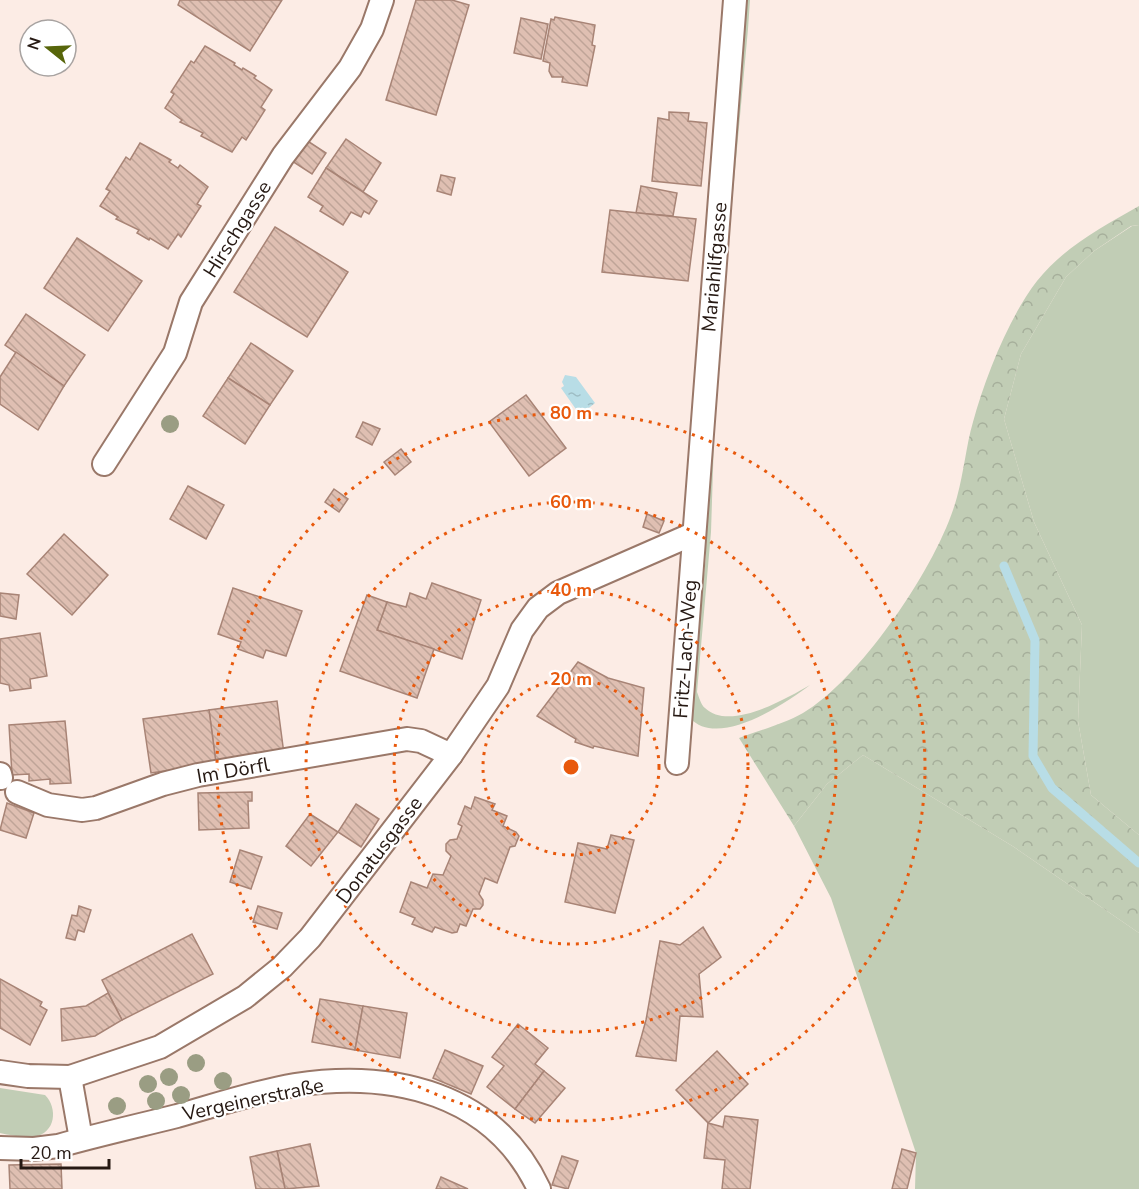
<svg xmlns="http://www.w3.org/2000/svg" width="1139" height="1189" font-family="'Nunito Sans',sans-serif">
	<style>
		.grass { fill: #c1cdb5 }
		.forest { fill: url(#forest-crowns) }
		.water { fill: url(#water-ripples) }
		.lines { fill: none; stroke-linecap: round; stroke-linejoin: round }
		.stream { stroke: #b8dde6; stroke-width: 9 }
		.building { fill: url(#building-back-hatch); stroke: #a88476; stroke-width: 1.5 }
		.minor-casing { stroke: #9a7869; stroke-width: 26 }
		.minor { stroke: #fff; stroke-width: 22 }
		.tree { fill: #9a9d83 }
		.ring { fill: none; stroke: #e8590c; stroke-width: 3; stroke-dasharray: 3 6 }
		.labels { text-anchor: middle; stroke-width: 4.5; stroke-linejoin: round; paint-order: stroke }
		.street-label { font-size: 20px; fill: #261913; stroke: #fff }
		.centre { fill: #e8590c; stroke: #fff; stroke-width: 3 }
		.ring-label { font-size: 18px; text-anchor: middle; font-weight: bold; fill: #e8590c; stroke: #fff; stroke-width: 4.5; stroke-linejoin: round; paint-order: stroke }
	</style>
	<defs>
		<pattern id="forest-crowns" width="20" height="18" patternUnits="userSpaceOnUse" patternTransform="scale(1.5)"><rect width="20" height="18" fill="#c1cdb5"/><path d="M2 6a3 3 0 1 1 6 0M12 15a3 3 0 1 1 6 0" fill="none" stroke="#a6af9b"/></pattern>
		<pattern id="water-ripples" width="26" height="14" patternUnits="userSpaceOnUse" patternTransform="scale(1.5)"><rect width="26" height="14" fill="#b8dde6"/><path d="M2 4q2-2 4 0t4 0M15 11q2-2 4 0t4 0" fill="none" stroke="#9ebdc4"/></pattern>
		<pattern id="building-back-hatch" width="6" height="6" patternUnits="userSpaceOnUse" patternTransform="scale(1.5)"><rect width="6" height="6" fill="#dfbfb2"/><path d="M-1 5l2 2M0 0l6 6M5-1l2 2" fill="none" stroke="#bfa498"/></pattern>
	</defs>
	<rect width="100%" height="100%" fill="#fcece5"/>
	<g class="grass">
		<path d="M745,0h5l-2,29 -32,348 -5,155 -14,160c2,5 4,13 8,16 25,24 82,-10 105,-23 -25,19 -92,64 -120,33l16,-163 1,-133 31,-312z"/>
		<polygon points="1139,225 1139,835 1091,795 1078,721 1082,625 1034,522 1004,419 1021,354 1066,277 1094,251 1132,226"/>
		<polygon points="863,755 1014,847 1139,933 1139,1189 915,1189 916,1153 831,898 794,826 827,784"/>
		<path d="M0,1088l45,7c13,13 11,38 -11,42 -11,1 -24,-2 -34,-4z"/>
	</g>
	<path class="forest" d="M1139,206v19l-8,1 -37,25 -28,26 -45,77 -17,65 30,103 48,103 -4,96 13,74 48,40v98l-125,-86 -151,-92 -36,29 -33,42 -55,-88c21,-8 45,-14 64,-25 58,-34 137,-151 154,-216 7,-25 9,-51 16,-75 12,-44 36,-105 64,-141 27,-34 65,-54 102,-75z"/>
	<polygon class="water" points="565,375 576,377 595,403 580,415 561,388 564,386 562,382"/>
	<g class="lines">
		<polyline class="stream" points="1004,566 1035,640 1033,756 1052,788 1139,863"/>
	</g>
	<g class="building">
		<polygon points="180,0 282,0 250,51 178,5"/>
		<polygon points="416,0 452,0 469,5 436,115 386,100"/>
		<polygon points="555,17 595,25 592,45 595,46 587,86 562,82 563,77 552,77 549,71 550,63 543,61 551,19 554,20"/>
		<polygon points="521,18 548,24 541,59 514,53"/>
		<polygon points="205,46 235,63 234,65 242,70 243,68 256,76 254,78 272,90 261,107 265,110 246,140 242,137 232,152 201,136 203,133 180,122 182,120 165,108 174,94 171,92 191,61 194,63"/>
		<polygon points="669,112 689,113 688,121 707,123 701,186 652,181 658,118 669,120"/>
		<polygon points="346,139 381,163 363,192 326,168"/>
		<polygon points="306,140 326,153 312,174 292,161"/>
		<polygon points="140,143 171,160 169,162 178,168 180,165 208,187 197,204 201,206 181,237 178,234 168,249 150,238 149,240 137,233 139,230 116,219 118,217 100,206 110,191 106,189 126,157 130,160"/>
		<polygon points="326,168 377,201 369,214 364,211 361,217 351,212 343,225 320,211 323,206 308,197"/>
		<polygon points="441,175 455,178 451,195 437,191"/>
		<polygon points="641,186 677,193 673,216 636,213"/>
		<polygon points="610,210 696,219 688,281 602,272"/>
		<polygon points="275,227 348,272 307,337 234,292"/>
		<polygon points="77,238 142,281 108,331 44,288"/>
		<polygon points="26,314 85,355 64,386 5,345"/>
		<polygon points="251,343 293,371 270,405 228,378"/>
		<polygon points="16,352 64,386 38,430 0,404 0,377"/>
		<polygon points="228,378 270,405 245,444 203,416"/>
		<polygon points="526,395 566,448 529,476 489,422"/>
		<polygon points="363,422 380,429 372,445 356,437"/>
		<polygon points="401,449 411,462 395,475 384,462"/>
		<polygon points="188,486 224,505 206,539 170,519"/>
		<polygon points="334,489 348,499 339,512 325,502"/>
		<polygon points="647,514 664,521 659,533 643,527"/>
		<polygon points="64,534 108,575 72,615 27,574"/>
		<polygon points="432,583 481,600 462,659 377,630 387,602 406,607 410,593 426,599"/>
		<polygon points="233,588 302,611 286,656 266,650 263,658 238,649 241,642 218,634"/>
		<polygon points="0,593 19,595 16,619 0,616"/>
		<polygon points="367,595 387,602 377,630 434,649 417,698 340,671"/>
		<polygon points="40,633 47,676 30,679 31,688 10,691 9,685 0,683 0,639"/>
		<polygon points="578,662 608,678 644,688 638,756 594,746 593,748 575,742 576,739 537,716"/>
		<polygon points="277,701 284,754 216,763 209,710"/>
		<polygon points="209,710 216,763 151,773 143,719"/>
		<polygon points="65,721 71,783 50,784 50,779 29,781 29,774 12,775 9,725"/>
		<polygon points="252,792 252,801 248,801 249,828 199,830 198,793"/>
		<polygon points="475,797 495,804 492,810 507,816 503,826 516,832 519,836 515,846 510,847 497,883 485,878 479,894 483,900 483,905 480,909 473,909 466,926 460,924 457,932 452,933 435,927 432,932 412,924 415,918 400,912 411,882 427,888 433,874 443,875 451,856 446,851 446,844 450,840 457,839 462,826 458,824 465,806 471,809"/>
		<polygon points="7,803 34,813 26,838 0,830"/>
		<polygon points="356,804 379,819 361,847 338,832"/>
		<polygon points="310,814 338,832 311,866 286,846"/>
		<polygon points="611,835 634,840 615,913 565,902 578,843 607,849"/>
		<polygon points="240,850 262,857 251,889 230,882"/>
		<polygon points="79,906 91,910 84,932 78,930 75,940 66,938 72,915 77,916"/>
		<polygon points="258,906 282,913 277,929 253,922"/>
		<polygon points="703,927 721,957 699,974 703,1017 680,1016 676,1061 636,1056 646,1020 660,941 680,945"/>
		<polygon points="192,934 213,974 122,1020 102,980"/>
		<polygon points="0,979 42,1002 40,1006 47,1010 30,1045 0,1028"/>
		<polygon points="108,993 122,1020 95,1036 62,1041 61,1009 86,1006"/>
		<polygon points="320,999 363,1006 355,1050 312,1042"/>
		<polygon points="363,1006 407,1013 400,1058 355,1050"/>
		<polygon points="518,1024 548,1048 535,1064 544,1071 515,1109 487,1087 504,1066 492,1057"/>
		<polygon points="445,1050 483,1066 471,1094 433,1078"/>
		<polygon points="717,1051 748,1084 708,1123 676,1090"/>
		<polygon points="544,1071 565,1088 535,1123 515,1109"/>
		<polygon points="725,1116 758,1120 750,1189 722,1189 725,1160 704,1158 708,1123 723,1127"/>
		<polygon points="310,1144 319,1186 285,1189 277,1151"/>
		<polygon points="902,1149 916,1153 907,1189 892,1189"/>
		<polygon points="277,1151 285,1189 256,1189 250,1157"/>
		<polygon points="562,1156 578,1161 568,1189 552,1185"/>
		<polygon points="61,1164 62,1189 10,1189 9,1165"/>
		<polygon points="441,1177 468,1189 436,1189"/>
	</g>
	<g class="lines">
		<defs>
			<g id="minor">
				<polyline points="104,464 175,353 191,302 283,156 350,68 372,29 382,0"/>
				<polyline points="677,763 735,0"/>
				<polyline points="0,774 1,778"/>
				<polyline points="17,792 48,805 82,810 96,808 163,784 198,775 407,739 421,741 451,755"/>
				<polyline points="0,1072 28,1076 70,1077 160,1047 245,997 282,967 310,938 451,755 498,686 522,630 538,608 558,593 693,534"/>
				<polyline points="70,1077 81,1139"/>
				<path d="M0,1148l34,1 24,-3c39,-11 79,-20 119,-30 39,-11 78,-24 118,-31 98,-15 199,8 244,104"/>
			</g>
		</defs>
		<use href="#minor" class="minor-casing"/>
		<use href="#minor" class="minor"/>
	</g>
	<g class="tree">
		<circle cx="170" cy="424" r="9"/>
		<circle cx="196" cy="1063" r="9"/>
		<circle cx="169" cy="1077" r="9"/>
		<circle cx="223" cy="1081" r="9"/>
		<circle cx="148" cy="1084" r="9"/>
		<circle cx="181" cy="1095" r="9"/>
		<circle cx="156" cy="1101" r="9"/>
		<circle cx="117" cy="1106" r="9"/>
	</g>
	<g class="ring">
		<circle cx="571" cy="767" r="88"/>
		<circle cx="571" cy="767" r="177"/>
		<circle cx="571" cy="767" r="265"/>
		<circle cx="571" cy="767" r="354"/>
	</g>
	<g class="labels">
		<g class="street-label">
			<text transform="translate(237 229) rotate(-58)" y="7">Hirschgasse</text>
			<text transform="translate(714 267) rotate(-85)" y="7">Mariahilfgasse</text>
			<text transform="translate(685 649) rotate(-86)" y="7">Fritz-Lach-Weg</text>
			<text transform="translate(233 770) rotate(-10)" y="7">Im Dörfl</text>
			<text transform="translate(379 850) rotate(-53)" y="7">Donatusgasse</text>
			<text transform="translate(253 1099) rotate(-12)" y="7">Vergeinerstraße</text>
		</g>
	</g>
	<circle cx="571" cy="767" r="9" class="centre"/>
	<g class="ring-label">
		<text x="571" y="419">80 m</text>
		<text x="571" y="508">60 m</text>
		<text x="571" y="596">40 m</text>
		<text x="571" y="685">20 m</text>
	</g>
	<g transform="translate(48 48) rotate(288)"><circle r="28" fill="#ffffff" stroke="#a8a3a1" stroke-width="1.5"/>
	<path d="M0-4.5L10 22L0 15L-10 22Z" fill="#57650a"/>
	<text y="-9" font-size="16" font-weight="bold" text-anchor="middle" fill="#261913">N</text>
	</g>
	<path d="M21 1159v9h88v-9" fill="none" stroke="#261913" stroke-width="3"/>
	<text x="30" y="1159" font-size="18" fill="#261913" stroke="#ffffff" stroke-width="4.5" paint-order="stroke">20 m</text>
</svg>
